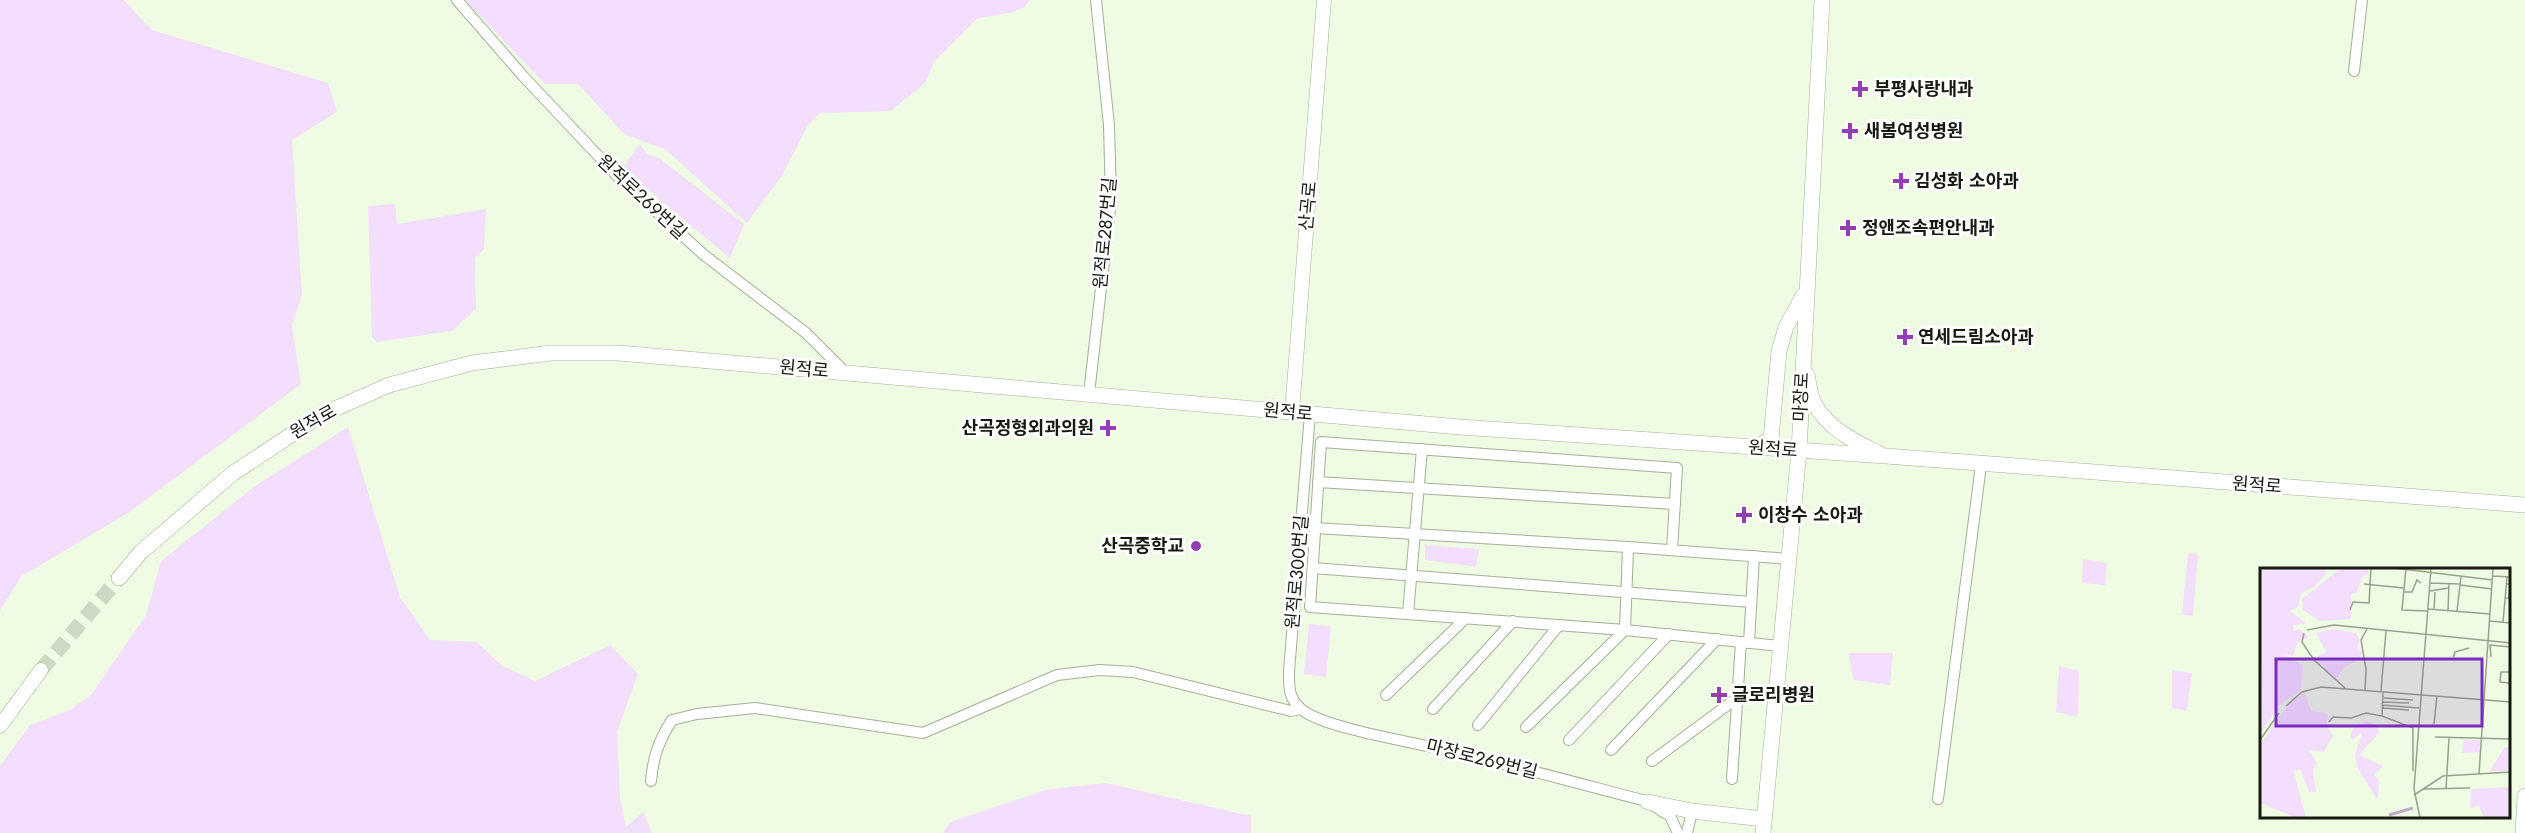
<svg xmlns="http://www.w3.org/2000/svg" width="2525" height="833" font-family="Jost,'Noto Sans KR',sans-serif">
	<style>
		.green { fill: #f3defd }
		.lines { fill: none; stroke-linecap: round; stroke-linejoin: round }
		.secondary-tunnel { stroke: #ced9c3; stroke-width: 15; stroke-dasharray: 15 8; stroke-linecap: butt }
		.minor-casing { stroke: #a4af98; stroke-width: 12 }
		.tertiary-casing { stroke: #a4af98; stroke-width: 15 }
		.secondary-casing { stroke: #a4af98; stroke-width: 16 }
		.minor { stroke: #fff; stroke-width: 10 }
		.tertiary { stroke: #fff; stroke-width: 14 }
		.secondary { stroke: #fff; stroke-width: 15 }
		.poi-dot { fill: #9240af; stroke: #fff; stroke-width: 2 }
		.labels { text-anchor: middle; stroke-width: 6; stroke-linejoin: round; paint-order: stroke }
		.poi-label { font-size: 18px; font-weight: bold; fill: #161a11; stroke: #fff; text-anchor: start }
		.street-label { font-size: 18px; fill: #161a11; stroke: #fff }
		.inset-river { fill: none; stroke: #c0abc9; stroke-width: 3 }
		.inset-road { fill: none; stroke: #98a18e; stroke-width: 1.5 }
		.view { fill: #7b2cbf; fill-opacity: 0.15; stroke: #7b2cbf; stroke-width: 3 }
		.inset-edge { fill: none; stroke: #161a11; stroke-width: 3 }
	</style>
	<rect width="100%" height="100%" fill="#effbe2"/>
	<g class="green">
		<polygon points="0,0 124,0 152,30 328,83 337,112 292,140 302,295 292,325 301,384 128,513 22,576 0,610"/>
		<polygon points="465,0 1030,0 1025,7 1010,13 978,18 934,62 926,82 891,111 820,113 808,125 783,174 747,223 666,150 624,134 578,84 545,84"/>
		<polygon points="639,144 649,155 659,158 744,224 730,258 634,178 624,166"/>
		<polygon points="395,204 397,224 486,209 484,249 475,258 476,309 452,331 377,342 372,337 368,206"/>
		<polygon points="348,427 400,597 430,640 477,642 501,665 535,681 610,645 638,674 617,732 620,797 626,827 643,812 652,833 0,833 0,766 30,725 70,710 91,695 146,615 161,561 255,486"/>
		<polygon points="1425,545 1479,549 1476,567 1425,560"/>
		<polygon points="2188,553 2198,554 2193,616 2182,615"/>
		<polygon points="2083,559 2107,563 2105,585 2082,583"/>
		<polygon points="1309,624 1331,626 1326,677 1304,674"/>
		<polygon points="1848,653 1893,653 1890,685 1854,680"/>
		<polygon points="2059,666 2079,671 2078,717 2056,712"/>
		<polygon points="2172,670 2192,673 2187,711 2172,708"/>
		<polygon points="1106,783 1251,816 1251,833 943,833 950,822 1049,789"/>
	</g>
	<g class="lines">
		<polyline class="secondary-tunnel" points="41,670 119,578"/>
		<defs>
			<g id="minor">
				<polyline points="457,0 523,76 619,178 704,255 806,333 846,373"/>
				<polyline points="2354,71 2362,0"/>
				<polyline points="1089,394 1111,200 1109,125 1096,0"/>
				<path d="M1310,414l-21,257c0,15 -1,27 12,38 21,19 117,34 149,42 66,15 131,33 196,50l24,15 8,17"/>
				<polyline points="1318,482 1675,504"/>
				<polyline points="1315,528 1628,547"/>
				<polyline points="1313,568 1751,602"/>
				<polyline points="1408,614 1422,449"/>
				<polyline points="1625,630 1310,607 1321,442 1677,468 1672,550"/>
				<polyline points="1749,643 1754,556"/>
				<polyline points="1780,646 1625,630 1628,547 1789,559"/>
				<polyline points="1386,695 1466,618"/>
				<polyline points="1433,709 1513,621"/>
				<polyline points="1478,725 1559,625"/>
				<polyline points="1526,727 1625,630"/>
				<polyline points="1569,740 1669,634"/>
				<polyline points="1611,750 1717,639"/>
				<polyline points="1652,761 1737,698"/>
				<polyline points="1732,779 1741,642"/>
				<path d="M651,781c2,-24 8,-41 21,-61l25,-6 58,-6 168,25 134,-58 43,-5 33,2 158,39 9,-2"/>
				<polyline points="1938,799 1981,465"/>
				<polyline points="1687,833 1692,811"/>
			</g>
			<g id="tertiary">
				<polyline points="1292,412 1324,0"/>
				<polyline points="0,726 41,670"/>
			</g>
			<g id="secondary">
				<path d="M1807,375c2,9 3,20 7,28 13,25 40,38 64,50"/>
				<polyline points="1755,448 1771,439 1779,351 1786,327 1803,296"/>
				<polyline points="119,578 141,552 232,474 321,415 389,385 472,363 551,353 619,353 1460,427 1886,456 2525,505"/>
				<polyline points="1648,802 1692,811 1764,819"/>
				<polyline points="1763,833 1799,451 1822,0"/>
				<polyline points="2523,833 2525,796"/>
			</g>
		</defs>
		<use href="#minor" class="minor-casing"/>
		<use href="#tertiary" class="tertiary-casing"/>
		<use href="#secondary" class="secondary-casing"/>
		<use href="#minor" class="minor"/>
		<use href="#tertiary" class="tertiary"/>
		<use href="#secondary" class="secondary"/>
	</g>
	<g class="poi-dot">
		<path d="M1857 80h6v6h6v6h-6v6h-6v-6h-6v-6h6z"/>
		<path d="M1847 122h6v6h6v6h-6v6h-6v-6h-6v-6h6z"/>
		<path d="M1898 172h6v6h6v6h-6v6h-6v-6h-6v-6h6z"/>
		<path d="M1845 219h6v6h6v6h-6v6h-6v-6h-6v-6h6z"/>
		<path d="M1902 328h6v6h6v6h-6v6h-6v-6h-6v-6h6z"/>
		<path d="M1105 419h6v6h6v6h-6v6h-6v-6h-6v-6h6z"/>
		<path d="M1741 506h6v6h6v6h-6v6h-6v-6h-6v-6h6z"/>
		<circle cx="1196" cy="546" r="6"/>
		<path d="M1716 686h6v6h6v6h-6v6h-6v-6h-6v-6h6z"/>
	</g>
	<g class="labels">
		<g class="poi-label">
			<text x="1874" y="95">부평사랑내과</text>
			<text x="1864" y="137">새봄여성병원</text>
			<text x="1914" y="187">김성화 소아과</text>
			<text x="1862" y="234">정앤조속편안내과</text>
			<text x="1918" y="343">연세드림소아과</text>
			<text x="1094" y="434" text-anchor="end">산곡정형외과의원</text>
			<text x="1758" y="521">이창수 소아과</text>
			<text x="1184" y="552" text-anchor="end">산곡중학교</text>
			<text x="1732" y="701">글로리병원</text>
		</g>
		<g class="street-label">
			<text transform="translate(642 197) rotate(43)" y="6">원적로269번길</text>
			<text transform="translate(1308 206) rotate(-85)" y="6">산곡로</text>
			<text transform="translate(1105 233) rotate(-85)" y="6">원적로287번길</text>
			<text transform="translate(804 369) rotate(5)" y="6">원적로</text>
			<text transform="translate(1801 397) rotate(-87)" y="6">마장로</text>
			<text transform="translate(1288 412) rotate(5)" y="6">원적로</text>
			<text transform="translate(313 422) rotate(-30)" y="6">원적로</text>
			<text transform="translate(1773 449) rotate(4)" y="6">원적로</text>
			<text transform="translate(2257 485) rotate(4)" y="6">원적로</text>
			<text transform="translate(1297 572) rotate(-85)" y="6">원적로300번길</text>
			<text transform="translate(1482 759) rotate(14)" y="6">마장로269번길</text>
		</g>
	</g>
	<g transform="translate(2260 568)">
		<rect width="250" height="250" fill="#effbe2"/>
		<path d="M0,0h66v6l-12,13 -13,6 -3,14 -8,4 16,12 -12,2 -1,6 6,-2 10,8 -11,5 -5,14 -10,-2 20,11 -2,25 -23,16 -16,26zM81,0h26l2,5 -7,4 -5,16 -6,1v25l-31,2 -17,-11 -1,-11zM73,61l23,4 4,7 -3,7 5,4 -2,8 -17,9 -7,12 -22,-22 12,-6 -10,-19zM45,125l6,18 17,3 -1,11 6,11 -9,16 -15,-2 8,13 -4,7 3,22h-7l-9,-23 -6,3 12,46h-9l-37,-15v-59l29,-40zM106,154l12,3v9l-19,21 24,11 -9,9 5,5 -1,21 -21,-34 -2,-12 7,-22 -10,7 -2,-3 4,-11zM204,172h16v12l-18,1zM250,178v25h-20l14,-23zM250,219v31h-26l-5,-12 -9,2 1,-19z" fill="#f3defd"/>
		<path class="inset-river" d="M129,247l24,-7"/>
		<path class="inset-road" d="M134,0l99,12M146,0l-4,42 26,1M233,8l18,1M170,15l30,1M104,16l40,4M200,17l32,4M170,23l19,-3M144,24h8l5,-12 4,3M245,30h4l1,-14h-4M168,41l62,5M90,42l3,-8 16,1 2,-35M174,42l1,-18M188,43l1,-28M197,43l4,-34M229,53l22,2M243,54l4,-45M47,62l27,-5 177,18M44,65l-2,9 12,18 31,28M195,86l-2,3 2,-5 14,-4M231,89l-1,-12 21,2M250,115l-10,-1 1,-10h10M105,122l1,-21 -5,-29 6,-11M121,123l5,-60M123,124l-1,24 31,12v43M124,130l29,2M123,134l26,1M123,137v3l26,2M123,137l36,3M26,138l16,-14 19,-5 190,15M69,154l4,-5 18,1 15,-5 16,3M174,156l3,-28M175,169l76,2M0,172l19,-27M219,206l14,-206M164,221l46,-1M186,221l3,-51M154,227l29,-19 68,-4M160,250l-6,-29 17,-221"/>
		<path class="view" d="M16,91h206v67h-206z"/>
		<rect width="250" height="250" class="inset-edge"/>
	</g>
</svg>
